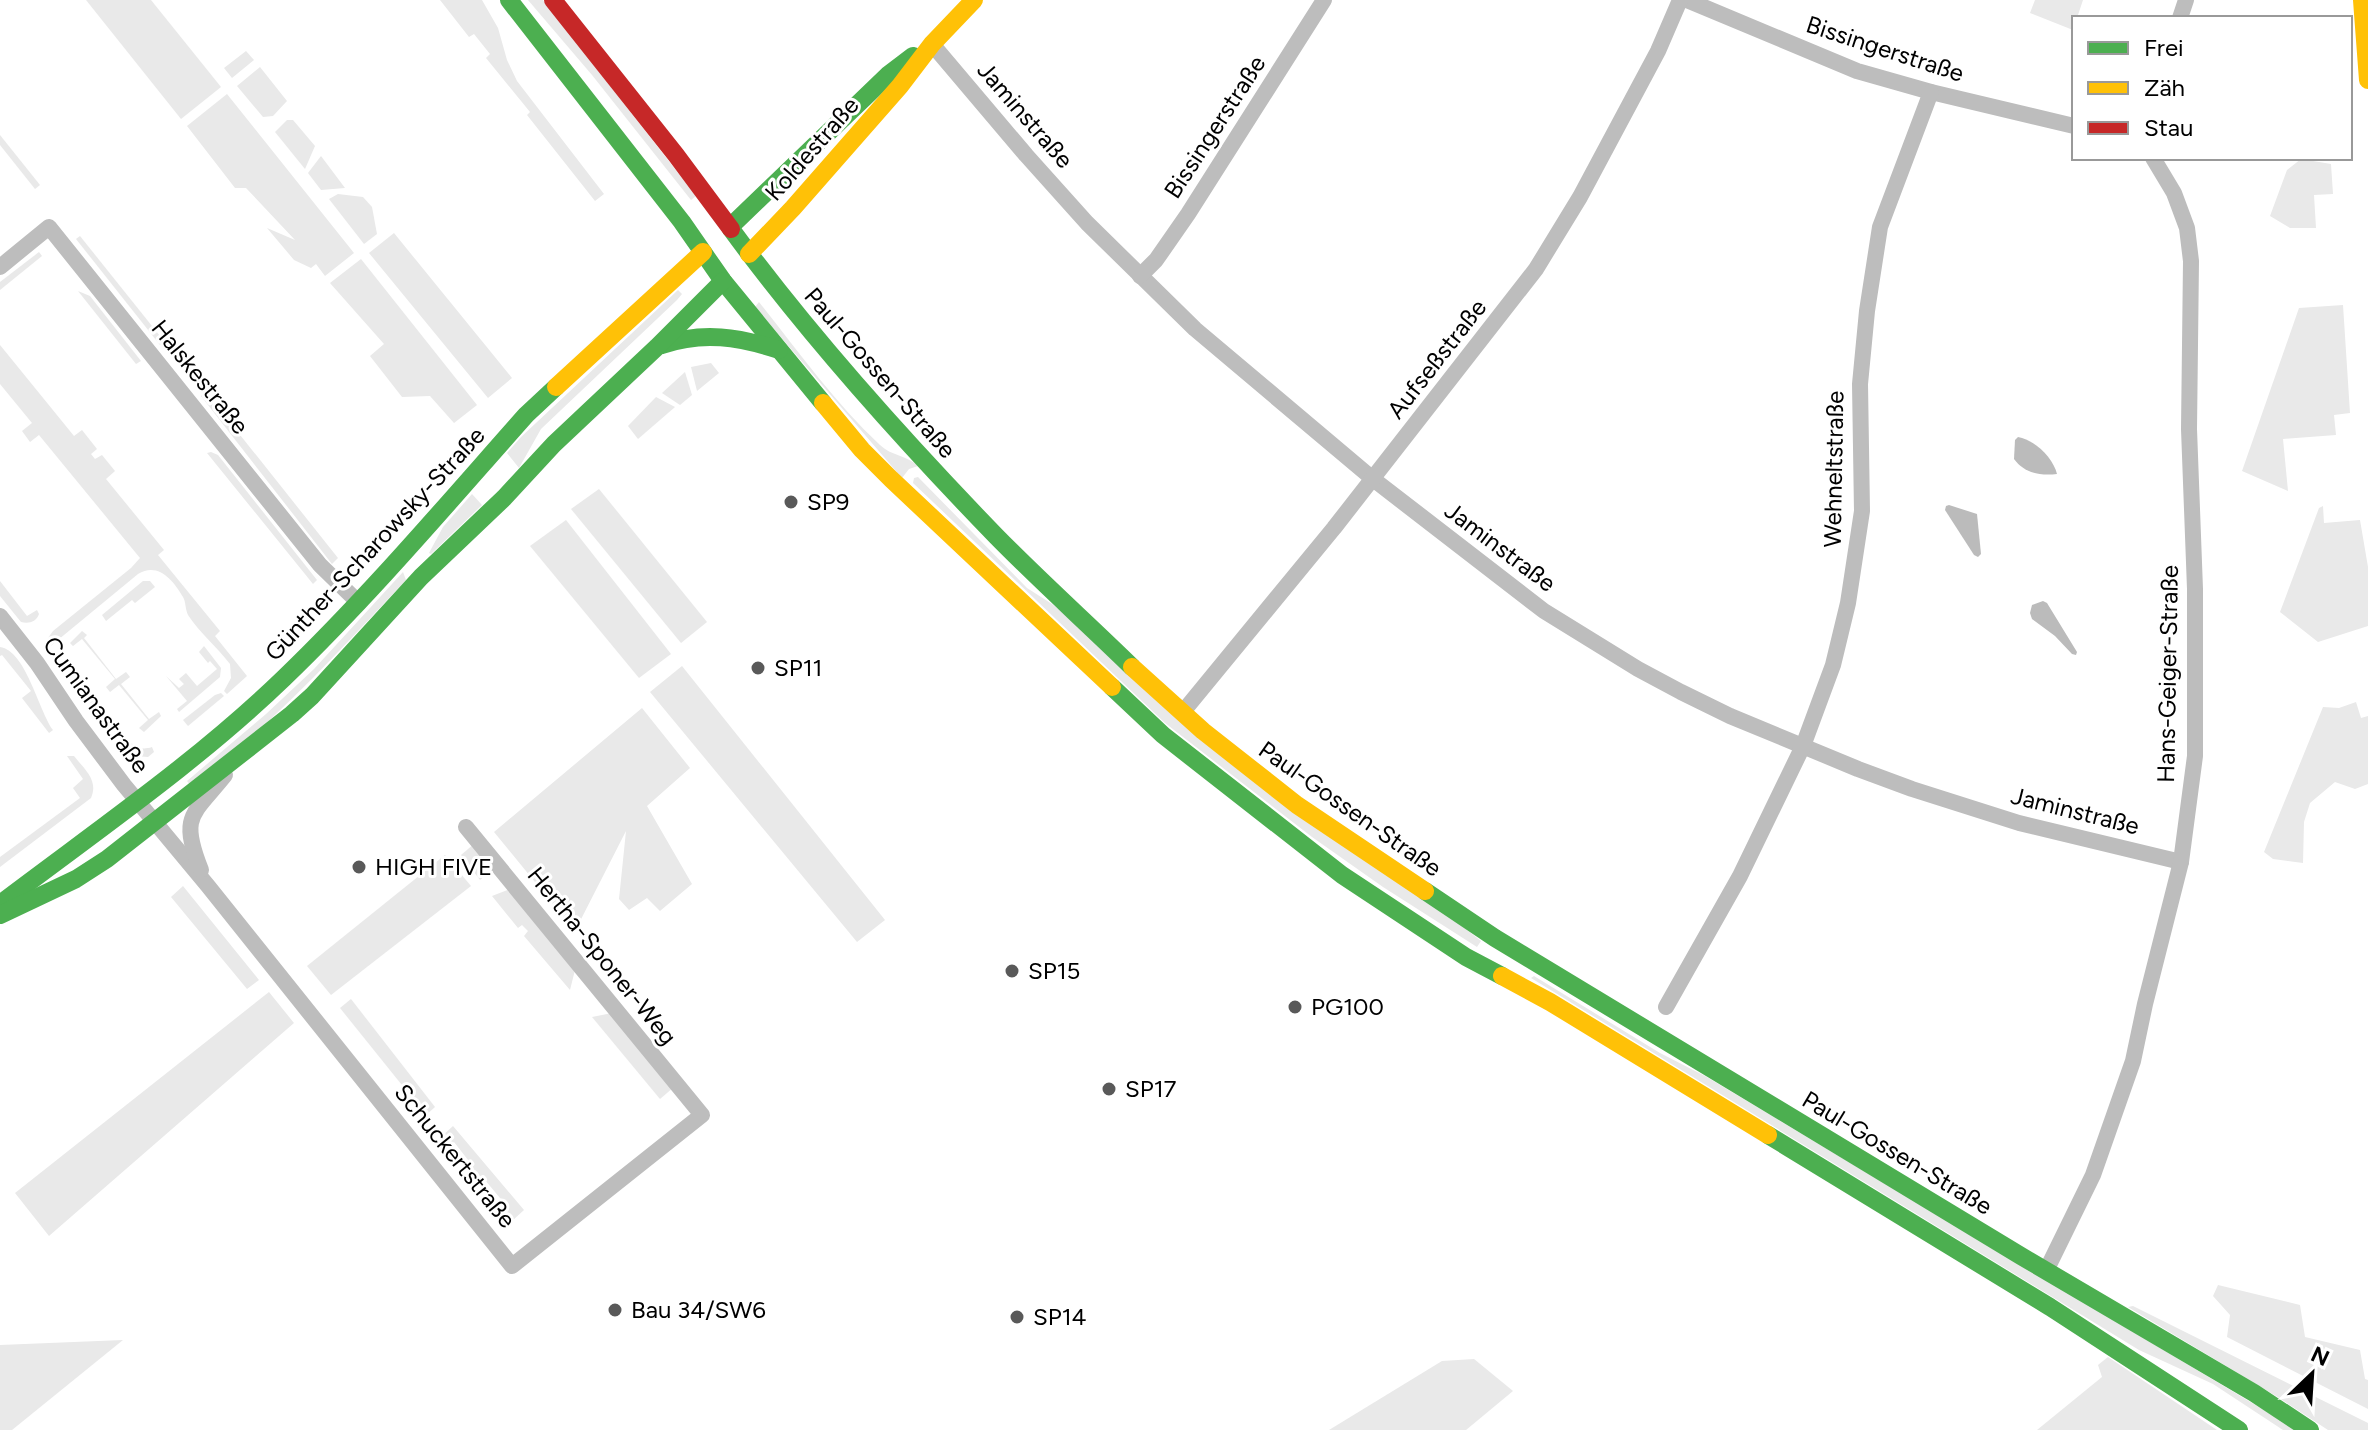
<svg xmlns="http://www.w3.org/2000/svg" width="2368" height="1430" font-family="Figtree,sans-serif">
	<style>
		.green { fill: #e9e9e9 }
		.water { fill: #bbb }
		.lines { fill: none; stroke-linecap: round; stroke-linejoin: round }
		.street { stroke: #bdbdbd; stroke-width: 16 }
		.fast { stroke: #4caf50; stroke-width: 18 }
		.slow { stroke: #ffc107; stroke-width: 18 }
		.jam { stroke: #c62828; stroke-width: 18 }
		.poi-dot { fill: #595959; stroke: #fff; stroke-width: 3 }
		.labels { text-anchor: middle; stroke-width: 6; stroke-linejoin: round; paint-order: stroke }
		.street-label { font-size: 24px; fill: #000; stroke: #fff }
		.poi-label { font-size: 24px; fill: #000; stroke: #fff; text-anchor: start }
	</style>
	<rect width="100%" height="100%" fill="#fff"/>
	<g class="green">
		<polygon points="86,0 151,0 221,87 181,119"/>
		<polygon points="440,0 482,0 498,28 507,60 517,81 604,194 595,201 527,115 530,112 486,58 490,54 474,34 469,37"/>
		<polygon points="528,0 543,0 696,196 691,200 592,75"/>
		<polygon points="2035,0 2083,0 2077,18 2074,18 2073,30 2030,13"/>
		<polygon points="246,51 254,60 232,78 224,68"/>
		<polygon points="260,67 287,101 273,116 263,117 237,86"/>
		<polygon points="227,94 354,253 325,276 316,264 311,268 294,260 267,228 295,240 246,188 235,188 187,126"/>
		<polygon points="287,120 293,120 315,146 305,169 275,132"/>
		<polygon points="0,135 40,185 35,189 0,145"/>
		<polygon points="321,156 345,188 321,190 308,173"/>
		<polygon points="2301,159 2331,164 2333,194 2314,195 2316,228 2290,228 2270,216 2287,170"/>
		<polygon points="338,194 363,197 372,207 377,234 364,244 329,199"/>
		<polygon points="394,233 512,378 488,398 369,253"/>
		<polygon points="80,236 164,341 160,345 76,239"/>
		<polygon points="39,252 42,256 0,290 0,282"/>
		<polygon points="361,259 477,405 454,423 430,396 402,397 370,356 384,344 330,283"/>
		<polygon points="678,290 682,294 677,300 541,429 519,468 507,453 521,437"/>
		<polygon points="78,291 90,296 141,361 136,364"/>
		<path d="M759,302c39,49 76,101 121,143 11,11 27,10 38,21l-9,3 -7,9 -147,-171z"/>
		<polygon points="2343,305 2350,413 2334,415 2336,435 2283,439 2288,491 2242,471 2299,308"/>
		<path d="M0,345l74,91 8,-6 15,19 -6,5 4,5 7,-4 13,16 -9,8 58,71 -6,5 62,76 -5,5 32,40 -20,18 -3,-3 7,-13 -1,-14c-13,-17 -31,-32 -42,-49 -3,-6 -2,-13 -5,-18 -10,-17 -25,-35 -45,-23l-91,75 -4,-4 10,-14 78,-63 9,-10 -101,-123 -9,7 -8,-11 10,-8 -32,-39z"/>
		<polygon points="711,363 719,373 697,391 691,367"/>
		<polygon points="685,372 692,395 680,405 662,393"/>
		<polygon points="206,392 338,558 332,564 201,396"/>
		<polygon points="656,397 675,407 638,439 628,426"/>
		<polygon points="211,452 218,455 317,580 313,584 207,453"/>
		<polygon points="918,477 1027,588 1052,604 1481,941 1477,947 1383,887 1312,837 1165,723 913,483 914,478"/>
		<polygon points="599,489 707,622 681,643 571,509"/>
		<polygon points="472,494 482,505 431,554 429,553 443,527"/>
		<polygon points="2323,506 2324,523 2360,520 2368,567 2368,626 2318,642 2280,612 2319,508"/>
		<polygon points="566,520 671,654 639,678 530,546"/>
		<path d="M403,572l3,8c-68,72 -135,147 -215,206l-4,-5 79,-67 48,-45z"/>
		<path d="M0,581l27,35 10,-6 2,4c-3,8 -10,10 -18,8l-21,-26z"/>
		<polygon points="143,581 150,581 155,587 135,603 132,600 106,621 102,615"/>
		<polygon points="82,631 87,635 84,638 116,679 126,672 130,677 121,684 149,719 159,712 161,716 144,732 139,728 148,720 119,685 110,692 106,687 115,679 82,639 73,646 70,643"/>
		<polygon points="204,646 221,668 220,677 179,712 177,709 187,701 166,676 179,688 184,684 179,679 186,673 197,686 217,669 210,661 208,663 199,652"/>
		<path d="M0,647c26,4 38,62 53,83l-4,3 -27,-35 9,-7 -29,-36 -2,1z"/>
		<polygon points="63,662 67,663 107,714 105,721 59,664"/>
		<polygon points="682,666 885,920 857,942 650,692"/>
		<polygon points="221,693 224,696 188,726 183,720 215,695"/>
		<polygon points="2356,702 2361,718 2368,716 2368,784 2355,789 2335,782 2310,803 2304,822 2303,863 2273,859 2264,852 2323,707 2339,708"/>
		<polygon points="642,708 690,768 647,806 692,884 660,911 647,898 629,910 619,899 626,831 575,931 494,832"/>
		<path d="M113,723c14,10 18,31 39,24l2,5 -6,5 -13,-1 -27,-31z"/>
		<path d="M67,756h7c10,13 25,24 17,42l-91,69v-10l80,-59 -7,-10 10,-9z"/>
		<polygon points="474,844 494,868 480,880 461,855"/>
		<polygon points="445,855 471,886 331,995 307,966"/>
		<polygon points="183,886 259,980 247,989 171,897"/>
		<polygon points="510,889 575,970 570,990 524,936 528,931 522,925 518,928 492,896"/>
		<polygon points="1534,976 1660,1053 1705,1076 2297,1430 2283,1430 2213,1384 2139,1350 1531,978"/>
		<polygon points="269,992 294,1023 49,1236 15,1193"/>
		<polygon points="351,999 435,1107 426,1115 340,1008"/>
		<polygon points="612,1013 674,1087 660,1099 592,1017"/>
		<polygon points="453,1126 524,1210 512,1221 501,1208 505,1204 485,1180 480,1183 468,1169 472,1165 454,1142 448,1146 441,1137"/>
		<polygon points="2218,1285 2300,1305 2305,1337 2360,1350 2365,1379 2368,1380 2368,1409 2227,1337 2230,1315 2213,1296"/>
		<polygon points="2133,1306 2368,1423 2368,1430 2328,1430 2276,1396 2128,1307"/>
		<polygon points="123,1340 12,1430 0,1430 0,1345"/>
		<polygon points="2108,1357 2217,1430 2037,1430 2102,1377 2098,1365"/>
		<polygon points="1474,1359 1513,1391 1466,1430 1329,1430 1442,1361"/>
	</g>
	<g class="water">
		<path d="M2018,437c17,3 35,21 39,37 -17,2 -33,-1 -43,-15l1,-19z"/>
		<polygon points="1949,505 1977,514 1981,554 1978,557 1974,555 1945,510 1946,506"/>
		<polygon points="2043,601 2047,603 2077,652 2076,655 2072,654 2055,636 2032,619 2030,613 2032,605"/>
	</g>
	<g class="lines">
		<g class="street">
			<polyline points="1687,0 1857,71 1931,92 2074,126"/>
			<polyline points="2180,18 2186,0"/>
			<polyline points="932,44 1026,155 1087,223 1195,329 1373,479 1544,611 1638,669 1681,692 1730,716 1858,769 1912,789 2019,823 2181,862"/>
			<polyline points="0,267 49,227 320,565 359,603"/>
			<polyline points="1140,276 1156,260 1188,214 1324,0"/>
			<polyline points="0,616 37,663 76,721 124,785 208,886 512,1266 702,1115 466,827"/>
			<polyline points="1182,713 1334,528 1536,269 1580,197 1658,51 1680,0"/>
			<path d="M201,870c-22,-55 -8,-55 24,-95"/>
			<polyline points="1666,1007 1740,876 1803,746 1833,665 1848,603 1862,511 1860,384 1867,311 1880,227 1931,92"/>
			<polyline points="2046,1271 2093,1175 2133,1061 2145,1004 2181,862 2195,756 2195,589 2189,429 2191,261 2187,228 2174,193 2153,158"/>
		</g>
		<g class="fast">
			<polyline points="509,0 682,222 723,281 823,403"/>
			<polyline points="730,227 888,75 913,56"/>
			<path d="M731,229c80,109 171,210 265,307 44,45 91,87 136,131"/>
			<path d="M662,345c41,-14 77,-8 117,5"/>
			<polyline points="1112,687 1163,735 1342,875 1466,957 1502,976"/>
			<polyline points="1425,891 1495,938 2021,1256 2254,1393 2310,1430"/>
			<path d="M0,904c96,-73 197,-142 284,-226 86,-83 163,-174 242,-263l30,-28"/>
			<polyline points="0,915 76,879 107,859 292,714 312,696 421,577 504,498 554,444 657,347 723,281"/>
			<polyline points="1768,1135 2050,1307 2239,1430"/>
		</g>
		<g class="slow">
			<polyline points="2362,0 2368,80"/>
			<polyline points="749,254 793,208 900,86 932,44 974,0"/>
			<polyline points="556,387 703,252"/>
			<polyline points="823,403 862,450 891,479 1112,687"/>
			<polyline points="1132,667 1203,731 1297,805 1425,891"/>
			<polyline points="1502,976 1550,1002 1768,1135"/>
		</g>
		<polyline class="jam" points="553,0 676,155 731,229"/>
	</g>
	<g class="poi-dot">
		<circle cx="791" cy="502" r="8"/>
		<circle cx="758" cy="668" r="8"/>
		<circle cx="359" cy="867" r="8"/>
		<circle cx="1012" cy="971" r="8"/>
		<circle cx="1295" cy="1007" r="8"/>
		<circle cx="1109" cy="1089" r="8"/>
		<circle cx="615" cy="1310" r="8"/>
		<circle cx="1017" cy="1317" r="8"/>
	</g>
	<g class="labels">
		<g class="street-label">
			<text transform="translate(1885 49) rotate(18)" y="8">Bissingerstraße</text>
			<text transform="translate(1025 115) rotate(49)" y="8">Jaminstraße</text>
			<text transform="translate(1215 127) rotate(-57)" y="8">Bissingerstraße</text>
			<text transform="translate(812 149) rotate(-49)" y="8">Koldestraße</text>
			<text transform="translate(1437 359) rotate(-52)" y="8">Aufseßstraße</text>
			<text transform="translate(880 373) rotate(49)" y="8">Paul-Gossen-Straße</text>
			<text transform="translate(200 377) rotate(51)" y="8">Halskestraße</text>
			<text transform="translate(1834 469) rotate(-89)" y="8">Wehneltstraße</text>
			<text transform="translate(375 544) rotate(-47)" y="8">Günther-Scharowsky-Straße</text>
			<text transform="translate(1500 547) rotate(37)" y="8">Jaminstraße</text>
			<text transform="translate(2168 674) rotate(-89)" y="8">Hans-Geiger-Straße</text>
			<text transform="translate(96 705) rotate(54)" y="8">Cumianastraße</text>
			<text transform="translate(1350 809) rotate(35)" y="8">Paul-Gossen-Straße</text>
			<text transform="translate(2075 811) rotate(14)" y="8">Jaminstraße</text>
			<text transform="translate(602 956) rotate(51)" y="8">Hertha-Sponer-Weg</text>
			<text transform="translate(1897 1153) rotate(31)" y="8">Paul-Gossen-Straße</text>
			<text transform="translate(455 1156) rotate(51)" y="8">Schuckertstraße</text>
		</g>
		<g class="poi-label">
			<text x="807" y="510">SP9</text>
			<text x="774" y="676">SP11</text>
			<text x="375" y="875">HIGH FIVE</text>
			<text x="1028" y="979">SP15</text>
			<text x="1311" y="1015">PG100</text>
			<text x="1125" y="1097">SP17</text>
			<text x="631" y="1318">Bau 34/SW6</text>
			<text x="1033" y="1325">SP14</text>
		</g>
	</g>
	<rect x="2072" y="16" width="280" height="144" fill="#ffffff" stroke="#999999" stroke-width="2"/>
	<rect x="2088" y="42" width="40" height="12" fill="#4caf50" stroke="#999999" stroke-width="2"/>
	<text x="2144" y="56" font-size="24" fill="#000000">Frei</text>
	<rect x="2088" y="82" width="40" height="12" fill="#ffc107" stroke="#999999" stroke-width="2"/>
	<text x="2144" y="96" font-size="24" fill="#000000">Zäh</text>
	<rect x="2088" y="122" width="40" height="12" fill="#c62828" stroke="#999999" stroke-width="2"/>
	<text x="2144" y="136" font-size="24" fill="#000000">Stau</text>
	<g transform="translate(2312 1374) rotate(25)" stroke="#ffffff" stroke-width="6" paint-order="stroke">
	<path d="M0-6L14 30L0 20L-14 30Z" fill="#000000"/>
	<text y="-12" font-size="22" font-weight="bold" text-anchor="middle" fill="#000000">N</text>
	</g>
</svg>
